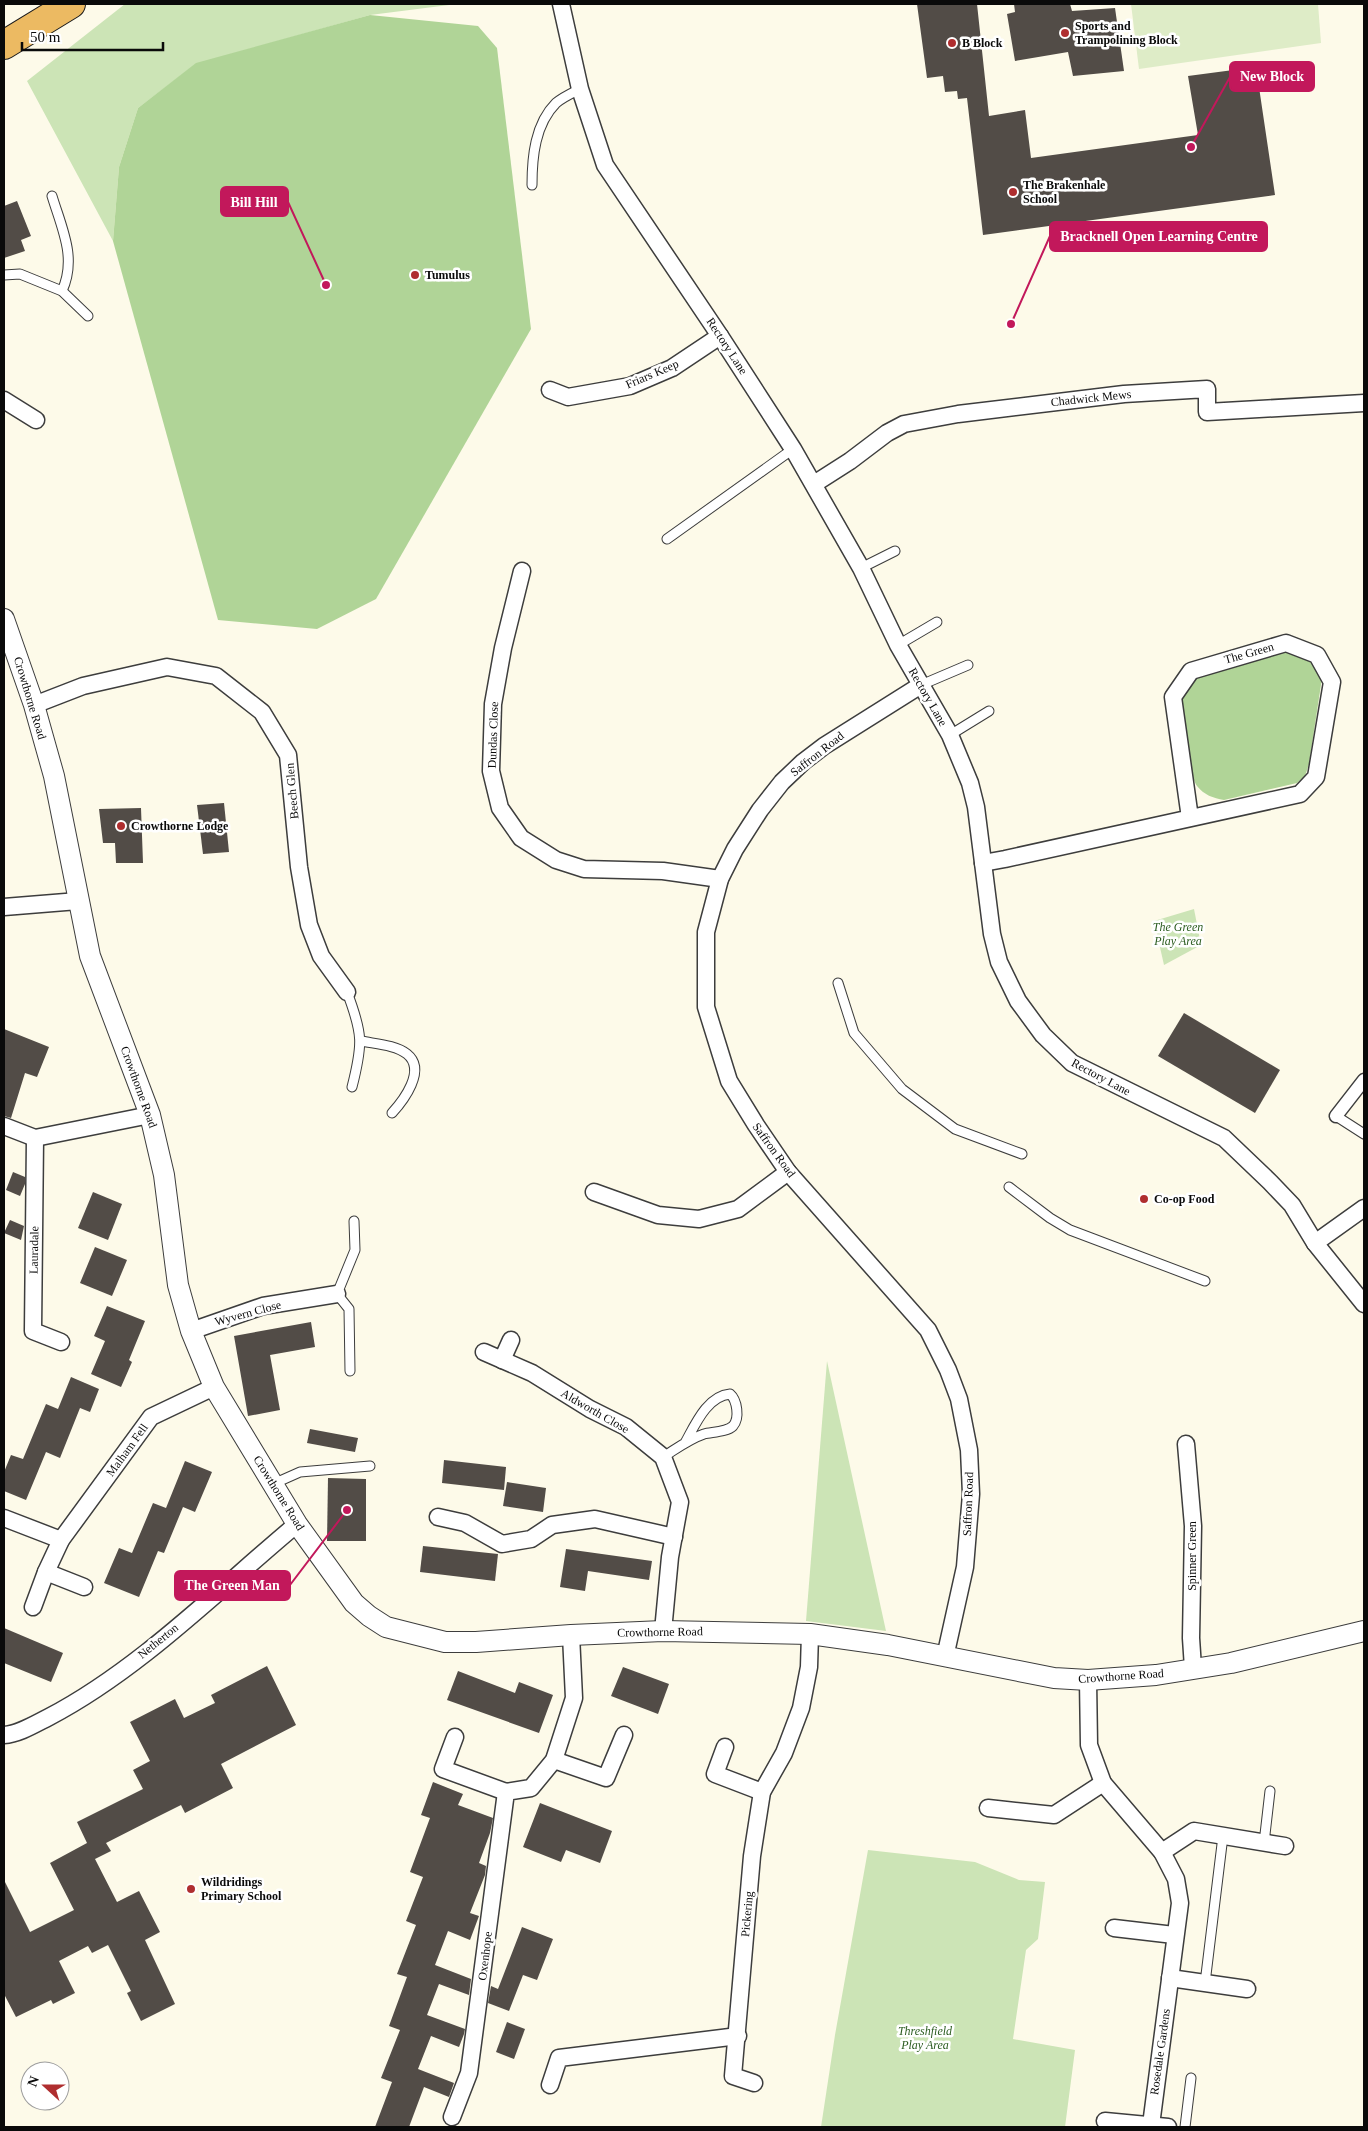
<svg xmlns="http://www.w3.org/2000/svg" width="1368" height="2131" font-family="'Times New Roman',serif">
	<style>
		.green { fill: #cce4b6 }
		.forest { fill: #b0d497 }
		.pitch { fill: #deecc7 }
		.building { fill: #524c47 }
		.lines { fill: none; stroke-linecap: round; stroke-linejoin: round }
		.service-casing { stroke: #3d3d3d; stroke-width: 11 }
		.pedestrian-casing { stroke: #3d3d3d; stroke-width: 15 }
		.minor-casing { stroke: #3d3d3d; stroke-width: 19 }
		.tertiary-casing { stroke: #3d3d3d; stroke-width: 22 }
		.trunk-casing { stroke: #1b1b1b; stroke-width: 30 }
		.service { stroke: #fff; stroke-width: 9 }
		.pedestrian { stroke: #fff; stroke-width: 12 }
		.minor { stroke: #fff; stroke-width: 16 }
		.tertiary { stroke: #fff; stroke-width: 20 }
		.trunk { stroke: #ecba62; stroke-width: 28 }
		.poi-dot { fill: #af2e2f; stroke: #fff; stroke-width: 2 }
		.labels { text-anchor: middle; stroke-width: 5; stroke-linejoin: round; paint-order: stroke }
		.poi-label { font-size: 12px; font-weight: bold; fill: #0a0a0a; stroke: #fff; text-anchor: start }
		.street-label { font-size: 12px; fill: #0a0a0a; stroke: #fff }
		.park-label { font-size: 12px; font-style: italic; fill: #2b5c20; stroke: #fff }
		.leader { fill: none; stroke: #c2185b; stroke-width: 2 }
		.callout-dot { fill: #c2185b; stroke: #fff; stroke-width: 2 }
		.callout { fill: #c2185b; stroke: #c2185b; stroke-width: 2 }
		.callout-label { font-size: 14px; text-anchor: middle; font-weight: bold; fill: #fff }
	</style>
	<rect width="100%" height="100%" fill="#fdfae9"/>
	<g class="green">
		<polygon points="125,4 457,4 370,15 196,64 138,108 119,167 113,241 27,81"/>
		<polygon points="1194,909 1201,945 1164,965 1154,921"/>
		<polygon points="827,1361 886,1631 806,1621"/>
		<polygon points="868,1850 975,1862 1019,1880 1045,1882 1038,1939 1026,1950 1013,2039 1075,2050 1065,2127 821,2127 835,2035"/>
	</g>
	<g class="forest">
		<polygon points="370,15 478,26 497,48 531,329 376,599 317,629 218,620 113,241 119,167 138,108 196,63"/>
		<path d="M1280,648l33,9 9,21 -13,86 -4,12 -8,7 -73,17c-11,-2 -20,-5 -27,-14 -7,-9 -19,-66 -18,-78 1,-11 3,-20 8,-29z"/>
	</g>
	<polygon class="pitch" points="1131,4 1318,4 1321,43 1139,69"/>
	<g class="building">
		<polygon points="917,4 977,4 989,116 1025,110 1031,158 1198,135 1188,76 1256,67 1275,195 983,235 967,98 958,99 957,91 945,92 943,76 927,78"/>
		<polygon points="1014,4 1070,4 1072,11 1115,8 1124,71 1073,76 1068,52 1015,61 1007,14 1015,12"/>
		<polygon points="17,201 31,236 21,240 25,251 4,258 4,206"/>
		<polygon points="224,803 229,852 203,854 197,805"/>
		<polygon points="141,808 143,863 116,863 115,843 103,843 99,809"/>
		<polygon points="1184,1013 1280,1070 1255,1113 1158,1056"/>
		<polygon points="4,1029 49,1047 37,1077 25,1073 11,1118 4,1116"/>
		<polygon points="13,1172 25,1177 25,1184 20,1196 6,1190"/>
		<polygon points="93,1192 122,1204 108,1240 78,1228"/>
		<polygon points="10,1220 24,1226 21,1240 4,1233"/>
		<polygon points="95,1247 127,1260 112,1296 80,1283"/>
		<polygon points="107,1306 145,1321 129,1360 132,1362 121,1387 91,1374 105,1341 94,1336"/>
		<polygon points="311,1322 315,1347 270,1355 280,1410 248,1416 234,1336"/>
		<polygon points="71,1377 99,1389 90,1412 80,1408 60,1458 46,1452 26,1500 4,1491 4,1472 11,1455 23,1459 46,1404 58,1409"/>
		<polygon points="310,1429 358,1438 355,1452 307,1443"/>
		<polygon points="444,1460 506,1467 504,1490 442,1483"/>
		<polygon points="185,1461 212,1472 195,1512 183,1507 164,1553 158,1551 139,1597 104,1583 119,1548 132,1553 153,1503 166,1508"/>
		<polygon points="328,1478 366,1479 366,1541 327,1541"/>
		<polygon points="507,1482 546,1488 543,1512 503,1506"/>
		<polygon points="423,1546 498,1554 495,1581 420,1572"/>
		<polygon points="566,1549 652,1561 649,1580 588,1571 585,1591 560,1587"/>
		<polygon points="4,1628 63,1653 51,1682 4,1663"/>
		<polygon points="267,1666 296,1725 221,1764 233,1788 185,1813 181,1805 157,1817 106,1843 111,1851 95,1859 117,1902 139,1891 160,1932 145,1940 175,2004 141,2021 127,1993 131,1991 108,1945 92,1953 88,1946 59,1961 75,1993 53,2004 51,2000 16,2017 4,1994 4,1880 30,1932 74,1910 50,1863 87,1843 77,1822 143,1789 133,1770 150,1761 130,1722 175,1699 184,1718 215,1703 211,1695"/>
		<polygon points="623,1667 669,1684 658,1714 611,1696"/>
		<polygon points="458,1671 515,1693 519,1682 553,1695 539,1733 447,1700"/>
		<polygon points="433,1782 463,1794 458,1805 493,1818 490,1833 479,1863 486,1866 485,1875 470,1913 479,1916 470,1940 448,1931 435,1965 471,1979 469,1995 439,1984 427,2015 465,2029 464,2034 459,2047 431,2036 418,2069 454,2083 449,2097 424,2087 409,2127 375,2127 392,2082 381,2078 400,2030 389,2026 407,1977 397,1974 416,1925 406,1921 423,1877 410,1872 430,1818 421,1815"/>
		<polygon points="540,1803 612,1831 600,1863 566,1850 561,1862 523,1847"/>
		<polygon points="522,1927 553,1939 537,1980 523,1975 509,2011 488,2003 491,1986 498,1989"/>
		<polygon points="507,2022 525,2029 514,2059 496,2052"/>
	</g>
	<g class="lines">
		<defs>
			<g id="service">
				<path d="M532,185c0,-28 3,-61 24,-82 7,-6 16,-10 24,-14"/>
				<path d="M52,196c10,33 25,62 10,95"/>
				<polyline points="4,275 20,274 62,291 88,316"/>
				<polyline points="667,539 793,449"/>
				<polyline points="861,568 895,551"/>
				<polyline points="898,645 937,622"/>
				<polyline points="921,685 968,665"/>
				<polyline points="950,735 989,711"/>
				<polyline points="838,983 854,1033 902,1089 955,1129 1022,1154"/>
				<path d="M347,992c16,42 16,52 5,95"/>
				<path d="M361,1041c15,3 35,4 46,13 20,16 -4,47 -15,59"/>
				<polyline points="1336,1116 1364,1134"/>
				<polyline points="1009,1187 1050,1218 1070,1230 1205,1281"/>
				<polyline points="350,1371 349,1309 337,1294 355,1250 354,1221"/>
				<path d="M663,1457c13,-8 26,-18 41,-23 8,-2 23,-2 29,-8 7,-8 4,-26 -3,-32 -23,2 -35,31 -45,49"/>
				<polyline points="273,1484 300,1472 370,1466"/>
				<polyline points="1264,1843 1270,1791"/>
				<polyline points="1205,1983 1223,1836"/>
				<polyline points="1185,2127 1191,2078"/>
			</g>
			<polyline id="pedestrian" points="1336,1116 1364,1080"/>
			<g id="minor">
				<polyline points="561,4 580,89 605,165 720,336 793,449 861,568 898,645 950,735 970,783 976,807 992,934 999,962 1018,1001 1043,1035 1072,1063 1224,1138 1270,1182 1292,1205 1315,1243 1364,1304"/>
				<polyline points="550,390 568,397 630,386 672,368 720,336"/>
				<polyline points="4,400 36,420"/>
				<polyline points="814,484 850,461 887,433 904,424 958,414 1124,394 1207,389 1207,412 1364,403"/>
				<polyline points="522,571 503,648 493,704 491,771 500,808 521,838 556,860 584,869 663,871 720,879"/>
				<polyline points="921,685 824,746 803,762 782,782 760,810 735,849 720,879 706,932 706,1007 729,1081 756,1125 788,1172 928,1330 948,1370 959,1399 969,1450 971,1494 965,1567 945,1657"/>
				<polyline points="34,705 83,686 167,667 216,676 262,712 288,755 299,867 309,925 321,956 347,992"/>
				<polyline points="983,863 1005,859 1300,794 1316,777 1332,682 1317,655 1286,643 1191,671 1173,697 1190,818"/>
				<polyline points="4,907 78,901"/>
				<polyline points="4,1126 35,1138 150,1115"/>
				<polyline points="35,1138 33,1331 61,1342"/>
				<polyline points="594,1192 658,1215 699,1219 738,1209 788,1172"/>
				<polyline points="1315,1243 1364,1208"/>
				<polyline points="191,1331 263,1306 337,1294"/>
				<polyline points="484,1352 532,1373 590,1409 626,1427 663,1457 680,1502 670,1557 663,1631"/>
				<polyline points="502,1360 511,1340"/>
				<polyline points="1186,1444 1193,1526 1191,1638 1193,1668"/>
				<polyline points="438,1517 465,1523 502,1544 531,1539 552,1525 595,1519 674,1537"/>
				<polyline points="4,1518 61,1540"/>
				<polyline points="46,1572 84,1587"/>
				<polyline points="33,1607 46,1572 61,1540 151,1417 214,1387"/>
				<polyline points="1088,1680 1089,1745 1103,1783 1162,1852 1176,1879 1180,1903 1151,2125"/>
				<path d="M4,1735c15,-1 31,-11 45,-18 90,-47 170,-128 248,-193"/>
				<polyline points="455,1737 443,1769 506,1792"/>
				<polyline points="725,1747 715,1774 762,1792"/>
				<polyline points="554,1760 606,1778 624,1735"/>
				<polyline points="988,1808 1054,1815 1103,1783"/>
				<polyline points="1162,1852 1194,1831 1285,1846"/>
				<polyline points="1114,1928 1174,1935"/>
				<polyline points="1170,1978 1247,1989"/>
				<polyline points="754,2083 733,2076 752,1856 762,1792 784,1753 801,1708 809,1667 810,1634"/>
				<polyline points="550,2085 559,2058 738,2036"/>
				<polyline points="452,2117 469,2073 506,1792 531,1788 554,1760 574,1698 571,1635"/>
				<polyline points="1105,2121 1168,2127"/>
			</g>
			<polyline id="tertiary" points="4,619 34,705 54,776 90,956 150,1115 164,1175 178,1285 191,1331 214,1387 297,1524 354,1603 369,1616 386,1627 445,1642 476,1642 571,1635 663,1631 810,1634 888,1645 1054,1678 1088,1680 1156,1675 1231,1663 1364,1631"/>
			<polyline id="trunk" points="4,45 71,4"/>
		</defs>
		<use href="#service" class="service-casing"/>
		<use href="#pedestrian" class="pedestrian-casing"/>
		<use href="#minor" class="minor-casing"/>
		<use href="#tertiary" class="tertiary-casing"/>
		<use href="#trunk" class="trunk-casing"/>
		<use href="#service" class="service"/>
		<use href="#pedestrian" class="pedestrian"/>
		<use href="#minor" class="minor"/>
		<use href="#tertiary" class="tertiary"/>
		<use href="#trunk" class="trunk"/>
	</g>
	<g class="poi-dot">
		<circle cx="1065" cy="33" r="5"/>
		<circle cx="952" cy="43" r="5"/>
		<circle cx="1013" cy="192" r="5"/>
		<circle cx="415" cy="275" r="5"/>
		<circle cx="121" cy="826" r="5"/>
		<circle cx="1144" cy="1199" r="5"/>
		<circle cx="191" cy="1889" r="5"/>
	</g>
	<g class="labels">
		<g class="poi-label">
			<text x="1075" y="30">Sports and<tspan x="1075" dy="14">Trampolining Block</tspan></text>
			<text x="962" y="47">B Block</text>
			<text x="1023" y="189">The Brakenhale<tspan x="1023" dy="14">School</tspan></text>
			<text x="425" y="279">Tumulus</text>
			<text x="131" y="830">Crowthorne Lodge</text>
			<text x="1154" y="1203">Co-op Food</text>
			<text x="201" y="1886">Wildridings<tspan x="201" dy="14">Primary School</tspan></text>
		</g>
		<g class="street-label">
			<text transform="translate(727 346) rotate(57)" y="4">Rectory Lane</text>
			<text transform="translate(652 374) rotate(-23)" y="4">Friars Keep</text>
			<text transform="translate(1091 398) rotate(-6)" y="4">Chadwick Mews</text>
			<text transform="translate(1249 653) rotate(-16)" y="4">The Green</text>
			<text transform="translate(928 697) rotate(60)" y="4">Rectory Lane</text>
			<text transform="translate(30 698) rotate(73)" y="4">Crowthorne Road</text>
			<text transform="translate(493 735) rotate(-88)" y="4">Dundas Close</text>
			<text transform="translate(817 754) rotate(-38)" y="4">Saffron Road</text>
			<text transform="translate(292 791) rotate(-95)" y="4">Beech Glen</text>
			<text transform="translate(1101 1077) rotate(28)" y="4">Rectory Lane</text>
			<text transform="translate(139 1087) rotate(70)" y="4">Crowthorne Road</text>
			<text transform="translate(774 1150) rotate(54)" y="4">Saffron Road</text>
			<text transform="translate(34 1250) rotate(-89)" y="4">Lauradale</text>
			<text transform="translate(248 1313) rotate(-15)" y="4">Wyvern Close</text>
			<text transform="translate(595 1411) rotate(30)" y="4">Aldworth Close</text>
			<text transform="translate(127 1450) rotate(-54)" y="4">Malham Fell</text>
			<text transform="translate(279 1493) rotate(58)" y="4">Crowthorne Road</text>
			<text transform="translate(968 1504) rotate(-88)" y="4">Saffron Road</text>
			<text transform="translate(1192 1556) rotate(-90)" y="4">Spinner Green</text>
			<text transform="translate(660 1632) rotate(-1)" y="4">Crowthorne Road</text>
			<text transform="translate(158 1641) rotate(-39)" y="4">Netherton</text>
			<text transform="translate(1121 1676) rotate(-4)" y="4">Crowthorne Road</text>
			<text transform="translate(747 1914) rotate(-85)" y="4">Pickering</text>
			<text transform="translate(485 1956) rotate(-83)" y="4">Oxenhope</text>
			<text transform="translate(1160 2052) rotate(-82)" y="4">Rosedale Gardens</text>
		</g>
		<g class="park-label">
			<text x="1178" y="931">The Green<tspan x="1178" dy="14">Play Area</tspan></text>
			<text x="925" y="2035">Threshfield<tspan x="925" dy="14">Play Area</tspan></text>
		</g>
	</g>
	<path class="leader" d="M1191 147L1230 77M326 285L288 202M1011 324L1050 236M347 1510L290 1585"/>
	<g class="callout-dot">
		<circle cx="1191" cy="147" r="5"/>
		<circle cx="326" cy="285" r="5"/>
		<circle cx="1011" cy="324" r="5"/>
		<circle cx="347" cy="1510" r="5"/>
	</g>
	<g class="callout">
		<rect x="1230" y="62" width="84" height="29" rx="5"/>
		<rect x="221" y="187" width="67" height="29" rx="5"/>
		<rect x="1050" y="222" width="217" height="29" rx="5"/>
		<rect x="175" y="1571" width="115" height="29" rx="5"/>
	</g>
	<g class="callout-label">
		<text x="1272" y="81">New Block</text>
		<text x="254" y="207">Bill Hill</text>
		<text x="1159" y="241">Bracknell Open Learning Centre</text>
		<text x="232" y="1590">The Green Man</text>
	</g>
	<rect width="1368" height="2131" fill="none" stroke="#0a0a0a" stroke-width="10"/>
	<g transform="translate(45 2086) rotate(291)"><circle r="24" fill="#ffffff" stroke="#9d9d9d"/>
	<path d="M0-4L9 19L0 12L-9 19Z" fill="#af2e2f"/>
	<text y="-8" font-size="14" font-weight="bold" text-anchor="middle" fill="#0a0a0a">N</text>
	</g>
	<path d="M22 42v8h141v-8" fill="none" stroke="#0a0a0a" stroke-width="2.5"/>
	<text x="30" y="42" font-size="15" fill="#0a0a0a" stroke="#ffffff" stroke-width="4" paint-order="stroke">50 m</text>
</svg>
